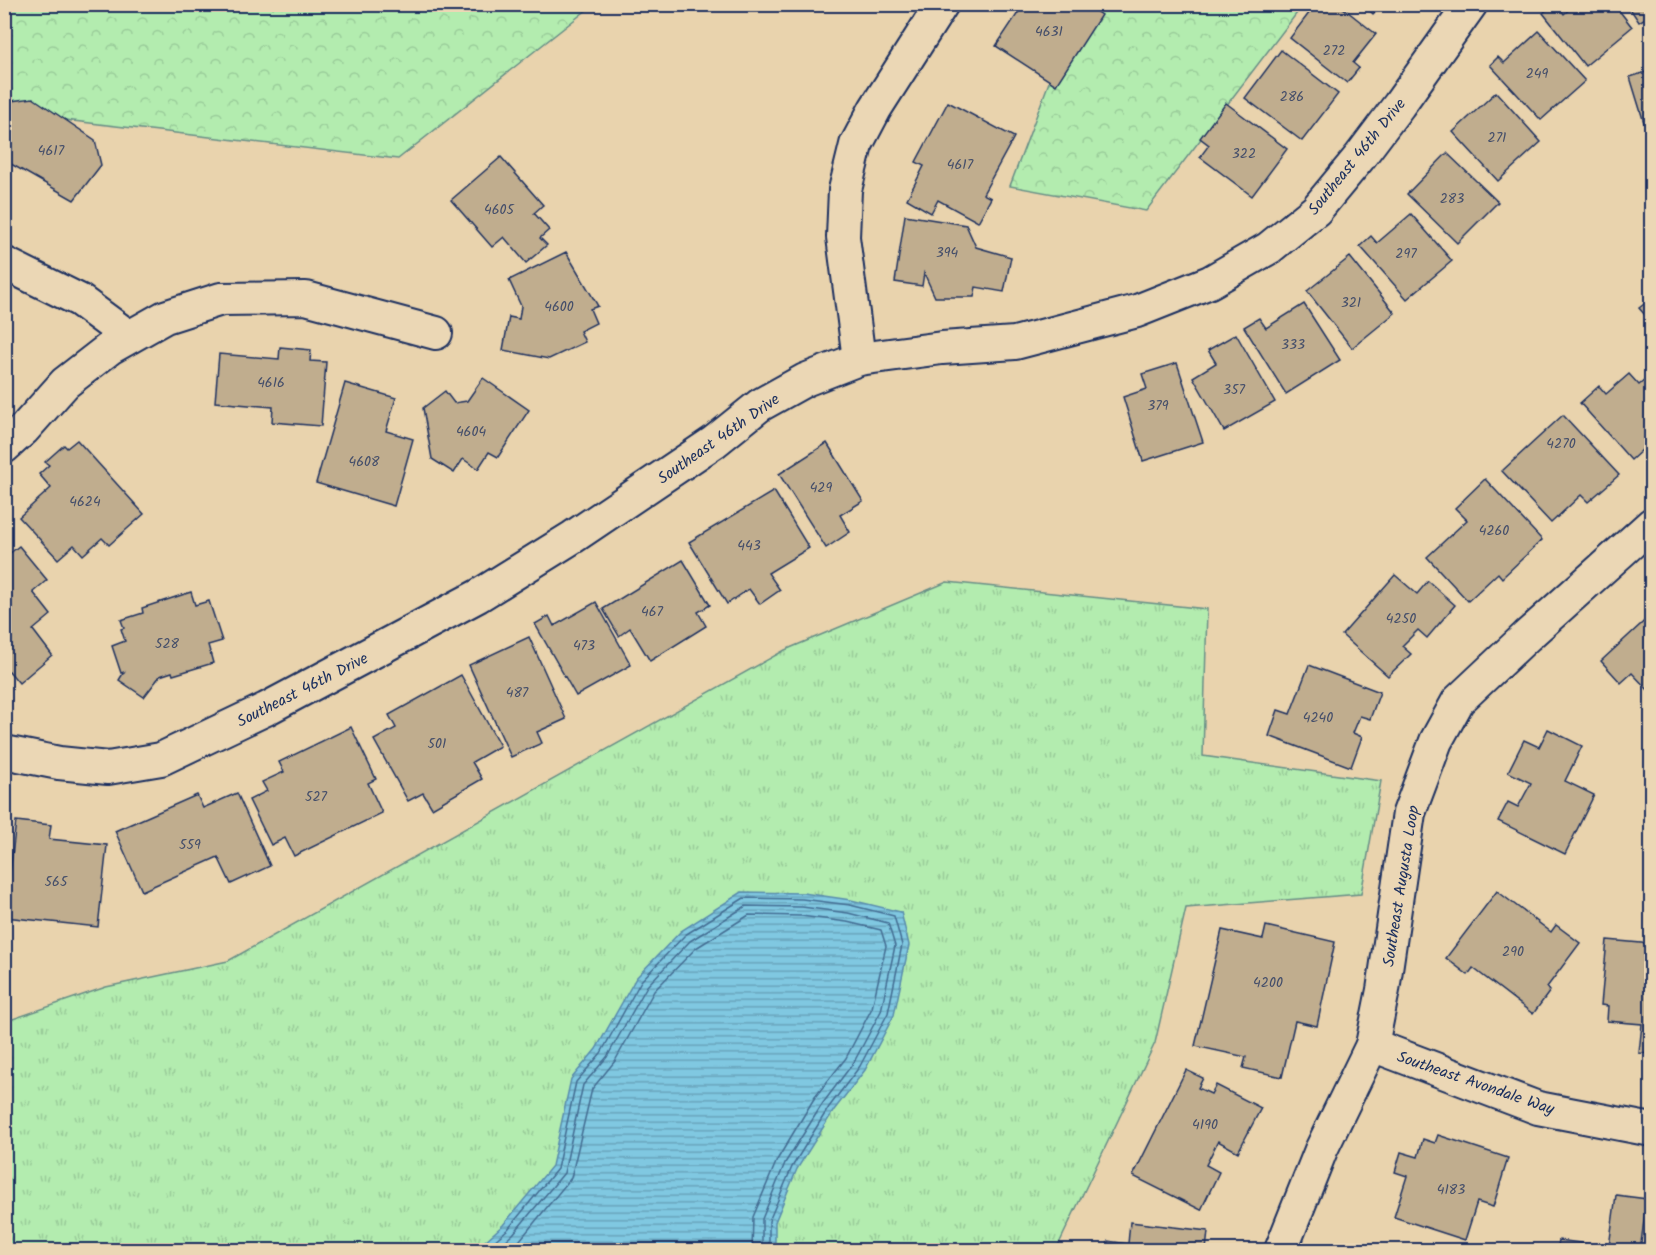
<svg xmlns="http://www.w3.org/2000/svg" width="1656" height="1255" font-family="Kalam,sans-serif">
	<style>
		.grass { fill: url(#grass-tufts); stroke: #678e86; stroke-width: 1.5 }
		.forest { fill: url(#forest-crowns); stroke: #678e86; stroke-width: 1.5 }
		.water { fill: url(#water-rules); stroke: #588bad; stroke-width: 1.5 }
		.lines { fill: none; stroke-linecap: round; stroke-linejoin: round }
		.shore { stroke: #436c92; stroke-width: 1.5 }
		.building { fill: #c0ad8e; stroke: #1b2f5e; stroke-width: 1.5 }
		.minor-casing { stroke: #1b2f5e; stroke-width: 36 }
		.minor { stroke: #ebd7b5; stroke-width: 32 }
		.labels { text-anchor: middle; stroke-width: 4.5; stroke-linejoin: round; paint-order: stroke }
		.number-label { font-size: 14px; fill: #444e6a }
		.street-label { font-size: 16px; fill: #1b2f5e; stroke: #ebd7b5 }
	</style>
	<defs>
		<pattern id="grass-tufts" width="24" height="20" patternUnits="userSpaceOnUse" patternTransform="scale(1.5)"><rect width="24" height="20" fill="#b3ecaf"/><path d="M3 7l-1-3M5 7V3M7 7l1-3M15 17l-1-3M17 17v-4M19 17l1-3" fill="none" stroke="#99cb99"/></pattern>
		<pattern id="forest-crowns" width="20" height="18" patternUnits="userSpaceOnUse" patternTransform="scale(1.5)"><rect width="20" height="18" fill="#b3ecaf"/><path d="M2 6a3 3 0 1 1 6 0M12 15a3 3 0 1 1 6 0" fill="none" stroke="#99cb99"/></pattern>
		<pattern id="water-rules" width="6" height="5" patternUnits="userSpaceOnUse" patternTransform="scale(1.5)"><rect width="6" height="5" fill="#80c8e1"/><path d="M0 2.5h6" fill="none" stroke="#68a3ba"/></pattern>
	</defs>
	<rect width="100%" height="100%" fill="#e9d3ad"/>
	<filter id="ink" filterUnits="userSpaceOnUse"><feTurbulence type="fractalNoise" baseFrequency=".0167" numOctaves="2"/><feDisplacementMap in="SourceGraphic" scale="12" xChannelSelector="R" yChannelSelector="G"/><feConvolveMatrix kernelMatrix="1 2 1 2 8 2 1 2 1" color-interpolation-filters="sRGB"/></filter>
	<g filter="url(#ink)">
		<polygon class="grass" points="947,582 1207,609 1203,756 1381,781 1361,894 1186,908 1155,1043 1056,1250 5,1250 4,1022 106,987 228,961 785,650"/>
		<g class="forest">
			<polygon points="5,5 593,5 398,159 5,113"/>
			<polygon points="1078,5 1303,5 1146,211 1010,186"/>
		</g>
		<polygon class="water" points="742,892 803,893 851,900 901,912 909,945 894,1015 865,1070 834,1110 797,1169 775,1222 775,1250 475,1250 503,1225 552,1166 571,1079 596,1049 636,978 681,931"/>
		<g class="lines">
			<g class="shore">
				<polyline points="484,1250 508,1229 557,1169 576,1082 601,1053 641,981 685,935 744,898 802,899 850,905 894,916 902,945 888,1013 860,1066 829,1107 792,1167 769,1221 769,1250"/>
				<polyline points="495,1250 513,1234 564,1173 583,1085 607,1057 647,986 690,941 746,906 802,907 848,913 888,923 895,946 881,1011 854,1062 823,1103 785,1163 762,1219 762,1250"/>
				<polyline points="509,1250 520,1240 571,1178 592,1089 615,1061 654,991 696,948 749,915 801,916 847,922 881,930 886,946 872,1008 846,1058 815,1097 777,1160 753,1217 752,1250"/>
			</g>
		</g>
		<g class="building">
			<polygon points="1013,4 1085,4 1101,15 1056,85 996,46 1020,10"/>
			<polygon points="1316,4 1338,4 1376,34 1353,63 1359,68 1347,83 1290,38"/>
			<polygon points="1363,4 1382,4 1373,14"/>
			<polygon points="1554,4 1557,4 1564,14 1573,6 1571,4 1614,4 1632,27 1585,66 1543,13"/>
			<polygon points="1627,4 1652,4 1652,14 1639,22"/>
			<polygon points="1539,31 1585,81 1541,120 1490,65 1498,57 1504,63"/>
			<polygon points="1281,50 1338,94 1302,141 1245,98"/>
			<polygon points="1652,70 1652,127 1646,129 1630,77"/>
			<polygon points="1496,92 1541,142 1498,181 1453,132"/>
			<polygon points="33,98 95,140 101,165 74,200 4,160 4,102"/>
			<polygon points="948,102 1014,137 983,194 991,198 978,222 938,200 931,213 907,199 924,166 916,162"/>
			<polygon points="1226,103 1287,149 1252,196 1200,157 1209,145 1200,138"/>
			<polygon points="1447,153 1498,202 1457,243 1407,194"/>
			<polygon points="501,157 543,205 534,213 549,230 540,238 547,245 526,263 504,237 492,247 451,200"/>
			<polygon points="1411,214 1452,261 1407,299 1360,246 1371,236 1377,243"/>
			<polygon points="905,215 966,225 976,247 1011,257 1004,292 976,287 974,297 935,297 924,273 922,286 895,282"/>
			<polygon points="566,252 598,306 590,309 596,323 580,331 585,342 549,359 503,350 509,317 519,319 521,306 509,280"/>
			<polygon points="1350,257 1395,313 1352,348 1307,291"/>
			<polygon points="1652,298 1652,323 1639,308"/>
			<polygon points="1304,304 1340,360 1286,394 1244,327 1259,318 1266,328"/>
			<polygon points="1236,334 1275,402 1224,431 1193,377 1216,363 1208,350"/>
			<polygon points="280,347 311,350 310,361 326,362 321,426 272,422 273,407 215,402 219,354 279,359"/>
			<polygon points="1177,363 1203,442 1143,461 1123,397 1147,389 1142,374"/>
			<polygon points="1629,374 1639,385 1652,374 1652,441 1631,460 1580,403 1599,386 1606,394"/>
			<polygon points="483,378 529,410 498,457 489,452 478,469 463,459 454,473 432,459 423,408 445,391 454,403 467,401"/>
			<polygon points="345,383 396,398 386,431 413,439 394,506 316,483"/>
			<polygon points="1563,415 1619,475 1588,502 1581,495 1551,523 1502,471"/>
			<polygon points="77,440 144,514 109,545 102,538 83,555 74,545 58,559 19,517 51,488 39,474 49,465 45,462 64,445 67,448"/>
			<polygon points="827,443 863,501 840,515 850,532 826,548 779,474"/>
			<polygon points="1485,479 1542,540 1502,578 1498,573 1468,601 1427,557 1467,520 1455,508"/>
			<polygon points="774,491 809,548 768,573 780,590 760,604 749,589 727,604 689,542"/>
			<polygon points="19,546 47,580 33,592 51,615 33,630 52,655 19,683 9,671 4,674 4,558"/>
			<polygon points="683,560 710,605 698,612 706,626 650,661 630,628 619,636 603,609"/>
			<polygon points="1395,575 1417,594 1428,581 1455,605 1427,638 1418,630 1402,646 1411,654 1388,676 1342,635"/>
			<polygon points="191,592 195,605 209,601 222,641 208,645 213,663 173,675 172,672 160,676 144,697 119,680 124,672 121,673 112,646 125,641 121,629 124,628 121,620 143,613 142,608"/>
			<polygon points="596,602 631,665 576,696 535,624 549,616 554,626"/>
			<polygon points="1652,614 1652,694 1632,673 1621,683 1601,661"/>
			<polygon points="529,637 566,719 537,732 542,743 511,757 469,665"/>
			<polygon points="1309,665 1380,692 1370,719 1360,716 1353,733 1362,737 1351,767 1269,736 1278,710 1290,714"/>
			<polygon points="461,675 500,746 472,762 482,779 432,808 423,793 408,801 374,740 396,728 389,715"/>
			<polygon points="351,727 376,779 368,783 382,813 294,856 285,838 271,845 249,800 267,791 262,782 284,772 279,762"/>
			<polygon points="1548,729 1582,746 1565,781 1594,795 1565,854 1498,821 1508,802 1518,807 1531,783 1508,772 1524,740 1539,747"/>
			<polygon points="237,793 270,866 231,884 218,857 142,891 115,831 197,795 203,808"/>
			<polygon points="16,821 51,825 49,839 107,845 98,927 5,917"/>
			<polygon points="1497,891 1551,932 1556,925 1580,943 1547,987 1550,991 1533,1014 1473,968 1468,975 1446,958"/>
			<polygon points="1266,926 1335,942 1317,1026 1295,1021 1282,1077 1243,1068 1246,1057 1195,1046 1222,930 1263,939"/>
			<polygon points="1607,940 1652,944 1652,1054 1639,1053 1642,1024 1607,1021 1608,1006 1601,1005"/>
			<polygon points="1186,1070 1203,1078 1198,1088 1211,1094 1216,1085 1261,1108 1238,1152 1218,1141 1206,1165 1219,1172 1201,1210 1133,1176"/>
			<polygon points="1438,1135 1508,1158 1493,1207 1477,1202 1465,1240 1394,1217 1407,1176 1395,1172 1401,1152 1418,1157 1423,1139 1435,1143"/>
			<polygon points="1616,1195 1647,1199 1640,1250 1557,1250 1559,1240 1609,1247"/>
			<polygon points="1130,1222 1208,1231 1206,1250 1107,1250 1108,1241 1128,1244"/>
		</g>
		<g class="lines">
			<defs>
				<g id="minor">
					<polyline points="4,263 79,300 129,337"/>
					<polyline points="859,359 843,237 845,190 856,145 875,109 942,4"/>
					<polyline points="4,447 24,429 65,383 110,348 165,317 221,299 306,298 436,333"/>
					<polyline points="4,752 59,763 108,768 161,759 266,709 478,596 573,537 714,442 760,405 805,380 859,359 942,348 1015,343 1137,311 1210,282 1269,248 1316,210 1359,158 1399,105 1471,4"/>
					<polyline points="1372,1045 1538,1108 1652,1130"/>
					<polyline points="1281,1250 1321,1150 1372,1045 1383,990 1409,813 1436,741 1458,701 1527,636 1652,524"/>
				</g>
			</defs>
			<use href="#minor" class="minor-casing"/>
			<use href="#minor" class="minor"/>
		</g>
	</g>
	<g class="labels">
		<g class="number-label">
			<text x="1049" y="36">4631</text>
			<text x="1334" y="55">272</text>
			<text x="1537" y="78">249</text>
			<text x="1292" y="101">286</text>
			<text x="1497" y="142">271</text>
			<text x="51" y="155">4617</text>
			<text x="1244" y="158">322</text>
			<text x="960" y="169">4617</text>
			<text x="1452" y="203">283</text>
			<text x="499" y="214">4605</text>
			<text x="947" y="257">394</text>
			<text x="1406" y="258">297</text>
			<text x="1351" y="307">321</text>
			<text x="559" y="311">4600</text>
			<text x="1293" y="349">333</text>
			<text x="271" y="387">4616</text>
			<text x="1234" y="394">357</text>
			<text x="1158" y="410">379</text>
			<text x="471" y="436">4604</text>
			<text x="1561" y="448">4270</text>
			<text x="364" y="466">4608</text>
			<text x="821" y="492">429</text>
			<text x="85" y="506">4624</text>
			<text x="1494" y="535">4260</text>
			<text x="749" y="550">443</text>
			<text x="652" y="616">467</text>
			<text x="1401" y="623">4250</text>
			<text x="167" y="648">528</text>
			<text x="584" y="650">473</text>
			<text x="517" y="697">487</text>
			<text x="1318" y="722">4240</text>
			<text x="437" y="748">501</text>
			<text x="316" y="801">527</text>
			<text x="190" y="849">559</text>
			<text x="56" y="886">565</text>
			<text x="1513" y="956">290</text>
			<text x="1268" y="987">4200</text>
			<text x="1205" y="1129">4190</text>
			<text x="1451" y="1194">4183</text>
		</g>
		<g class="street-label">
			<text transform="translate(1356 156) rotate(-51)" y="6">Southeast 46th Drive</text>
			<text transform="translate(718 438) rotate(-35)" y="6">Southeast 46th Drive</text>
			<text transform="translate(302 689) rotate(-27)" y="6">Southeast 46th Drive</text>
			<text transform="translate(1400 886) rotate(-81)" y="6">Southeast Augusta Loop</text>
			<text transform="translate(1476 1082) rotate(19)" y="6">Southeast Avondale Way</text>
		</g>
	</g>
	<rect width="1656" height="1255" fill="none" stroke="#ebd7b5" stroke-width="24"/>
	<rect x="12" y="12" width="1632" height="1231" fill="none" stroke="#1b2f5e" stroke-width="2" filter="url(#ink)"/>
</svg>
